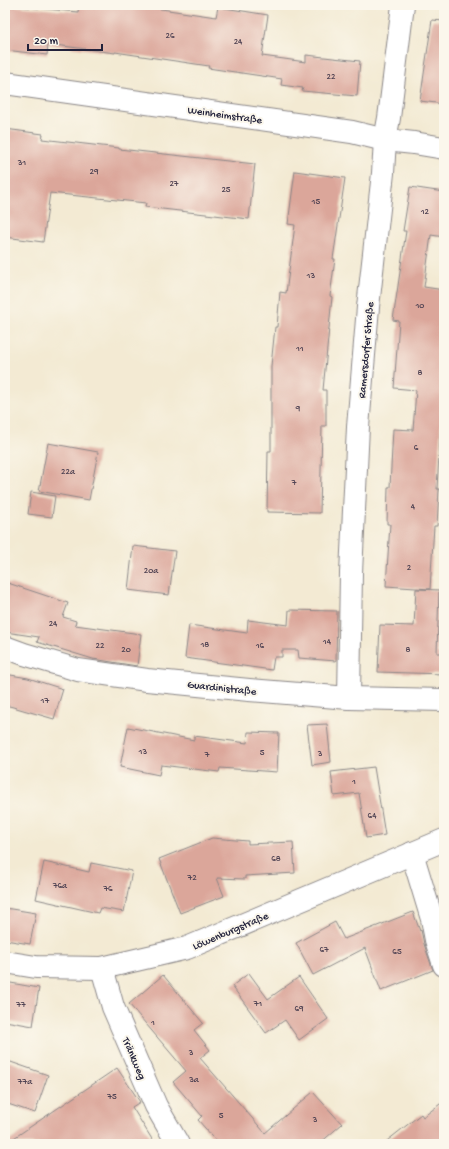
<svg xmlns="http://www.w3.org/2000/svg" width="449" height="1149" font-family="'Gochi Hand',sans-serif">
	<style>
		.building { fill: #dba69a }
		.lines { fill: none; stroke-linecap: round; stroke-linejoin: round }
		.minor-casing { stroke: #8a8687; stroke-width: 24 }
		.minor { stroke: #fff; stroke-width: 22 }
		.labels { text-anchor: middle; stroke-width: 4; stroke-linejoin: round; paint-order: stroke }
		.number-label { font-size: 9px; fill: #504353 }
		.street-label { font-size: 11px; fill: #22223b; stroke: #fbf7ec }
	</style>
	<rect width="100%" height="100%" fill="#fbf7ec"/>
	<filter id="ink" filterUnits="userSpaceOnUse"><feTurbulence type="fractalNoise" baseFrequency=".025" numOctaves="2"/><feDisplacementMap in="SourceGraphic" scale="8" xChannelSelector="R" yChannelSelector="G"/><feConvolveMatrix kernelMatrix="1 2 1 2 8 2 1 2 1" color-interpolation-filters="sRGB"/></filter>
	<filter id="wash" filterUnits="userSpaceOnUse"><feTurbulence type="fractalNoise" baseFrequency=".012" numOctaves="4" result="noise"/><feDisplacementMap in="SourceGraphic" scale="16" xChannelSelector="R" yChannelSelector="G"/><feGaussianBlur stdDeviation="0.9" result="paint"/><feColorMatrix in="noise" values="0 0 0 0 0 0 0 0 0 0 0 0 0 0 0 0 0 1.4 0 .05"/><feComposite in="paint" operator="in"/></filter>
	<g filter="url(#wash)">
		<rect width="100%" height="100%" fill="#f3ead3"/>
		<g id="blocks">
			<g class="building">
				<polygon points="5,5 78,12 79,5 134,5 216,17 218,7 268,15 262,56 306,62 306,55 360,61 357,96 302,91 303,88 281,85 282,79 208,68 209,66 115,52 115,53 48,44 47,55 5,50"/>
				<polygon points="432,20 444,21 444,104 420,101"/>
				<polygon points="5,129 43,134 42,139 119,148 119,149 255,164 249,219 145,207 146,203 50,193 43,242 5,237"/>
				<polygon points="295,171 345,178 333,259 335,259 330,296 332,297 323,390 326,390 326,426 322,426 320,513 267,512 268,451 271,451 271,366 275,327 277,327 280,292 286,293 295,225 288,224"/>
				<polygon points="410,187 444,192 444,237 431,235 424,287 444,290 444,391 441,421 437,489 439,489 437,526 434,526 430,589 386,586 390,524 387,524 388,487 390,487 393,429 413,430 416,390 394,388 399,321 393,320 406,231 403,231"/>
				<polygon points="48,443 98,452 89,500 39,491"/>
				<polygon points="31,492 55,496 52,517 28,514"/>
				<polygon points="133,546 175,551 169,595 128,590"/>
				<polygon points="5,582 68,603 63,617 76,621 75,625 141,634 137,666 93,659 37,642 39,637 5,632"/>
				<polygon points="416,589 439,590 437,653 444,653 444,674 378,672 380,625 414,626"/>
				<polygon points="289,610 337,611 336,661 299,658 298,650 282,650 282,657 274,657 272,670 185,658 189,625 247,633 248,620 288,625"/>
				<polygon points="5,674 28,678 63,689 54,719 13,707 5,705"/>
				<polygon points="327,724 331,762 312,765 307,725"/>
				<polygon points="128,727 194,740 194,736 247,743 248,732 279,733 277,772 220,768 219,772 161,765 159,775 120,767"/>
				<polygon points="374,767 385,835 366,838 359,793 334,796 331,772"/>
				<polygon points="212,838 248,841 248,844 293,842 295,873 245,876 245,879 217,878 224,896 180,913 159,859"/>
				<polygon points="44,862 89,872 91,863 132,871 124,912 100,908 98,913 36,899"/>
				<polygon points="5,908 36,913 30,944 5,940"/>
				<polygon points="413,912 420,931 421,930 424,944 433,970 381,991 365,948 313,975 296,943 335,922 344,939"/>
				<polygon points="249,973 268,999 299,977 328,1019 299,1040 285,1020 266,1033 232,986"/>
				<polygon points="163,975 203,1023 194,1030 210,1050 200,1058 265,1133 313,1092 342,1124 319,1144 219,1144 198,1120 202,1116 173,1082 186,1071 129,1004"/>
				<polygon points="5,982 39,988 33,1026 5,1021"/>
				<polygon points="5,1060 48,1075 35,1113 5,1103"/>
				<polygon points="117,1068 140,1102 132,1107 155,1144 5,1144"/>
				<polygon points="444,1101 444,1144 383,1144 421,1114 423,1117"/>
			</g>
		</g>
	</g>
	<g filter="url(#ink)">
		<use href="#blocks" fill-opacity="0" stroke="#8a8687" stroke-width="1"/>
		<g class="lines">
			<defs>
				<g id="minor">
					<polyline points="5,83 352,132 385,140 414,143 444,148"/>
					<polyline points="5,647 24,654 78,670 147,680 249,690 349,698 444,700"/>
					<polyline points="349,698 351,573 358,427 368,307 383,173 385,140 389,118 403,5"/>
					<polyline points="412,853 432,919 436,940 444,965"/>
					<polyline points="5,962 36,967 102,968 187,948 444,840"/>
					<polyline points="102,968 113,1007 156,1106 178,1144"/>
				</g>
			</defs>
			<use href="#minor" class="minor-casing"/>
			<use href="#minor" class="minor"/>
		</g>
	</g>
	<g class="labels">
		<g class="number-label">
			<text x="170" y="38">26</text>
			<text x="238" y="44">24</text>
			<text x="331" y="79">22</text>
			<text x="22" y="165">31</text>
			<text x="94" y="174">29</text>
			<text x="174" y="186">27</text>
			<text x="226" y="192">25</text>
			<text x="316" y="204">15</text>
			<text x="425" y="214">12</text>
			<text x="311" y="278">13</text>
			<text x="420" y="308">10</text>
			<text x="300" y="351">11</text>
			<text x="420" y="375">8</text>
			<text x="298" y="411">9</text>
			<text x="416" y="450">6</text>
			<text x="68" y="474">22a</text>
			<text x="294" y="485">7</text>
			<text x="413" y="509">4</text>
			<text x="409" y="570">2</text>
			<text x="151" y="573">20a</text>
			<text x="53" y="626">24</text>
			<text x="327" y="644">14</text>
			<text x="205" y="647">18</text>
			<text x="100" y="648">22</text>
			<text x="260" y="648">16</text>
			<text x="126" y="652">20</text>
			<text x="408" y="652">8</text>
			<text x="45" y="703">17</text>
			<text x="143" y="754">13</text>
			<text x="262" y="755">5</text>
			<text x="320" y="756">3</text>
			<text x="207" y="757">7</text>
			<text x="354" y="784">1</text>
			<text x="372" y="818">64</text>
			<text x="276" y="861">68</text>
			<text x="192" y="880">72</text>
			<text x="60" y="888">76a</text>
			<text x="108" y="891">76</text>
			<text x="324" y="952">67</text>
			<text x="397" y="954">65</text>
			<text x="258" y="1006">71</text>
			<text x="21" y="1007">77</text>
			<text x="299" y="1011">69</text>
			<text x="153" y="1025">1</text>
			<text x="191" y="1055">3</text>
			<text x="194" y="1082">3a</text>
			<text x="25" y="1084">77a</text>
			<text x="112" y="1099">75</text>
			<text x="221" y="1118">5</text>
			<text x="315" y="1122">3</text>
		</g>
		<g class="street-label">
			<text transform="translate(225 114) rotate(8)" y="4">Weinheimstraße</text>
			<text transform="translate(365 350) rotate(-85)" y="4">Ramersdorfer Straße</text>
			<text transform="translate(222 687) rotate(6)" y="4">Guardinistraße</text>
			<text transform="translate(230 930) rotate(-23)" y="4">Löwenburgstraße</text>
			<text transform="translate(135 1058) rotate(67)" y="4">Tränkweg</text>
		</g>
	</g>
	<rect width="449" height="1149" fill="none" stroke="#fbf7ec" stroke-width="20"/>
	<path d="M28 44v6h74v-6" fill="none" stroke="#22223b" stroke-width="2"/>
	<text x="34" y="44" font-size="12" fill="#22223b" stroke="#fbf7ec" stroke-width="3" paint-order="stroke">20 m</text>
</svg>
